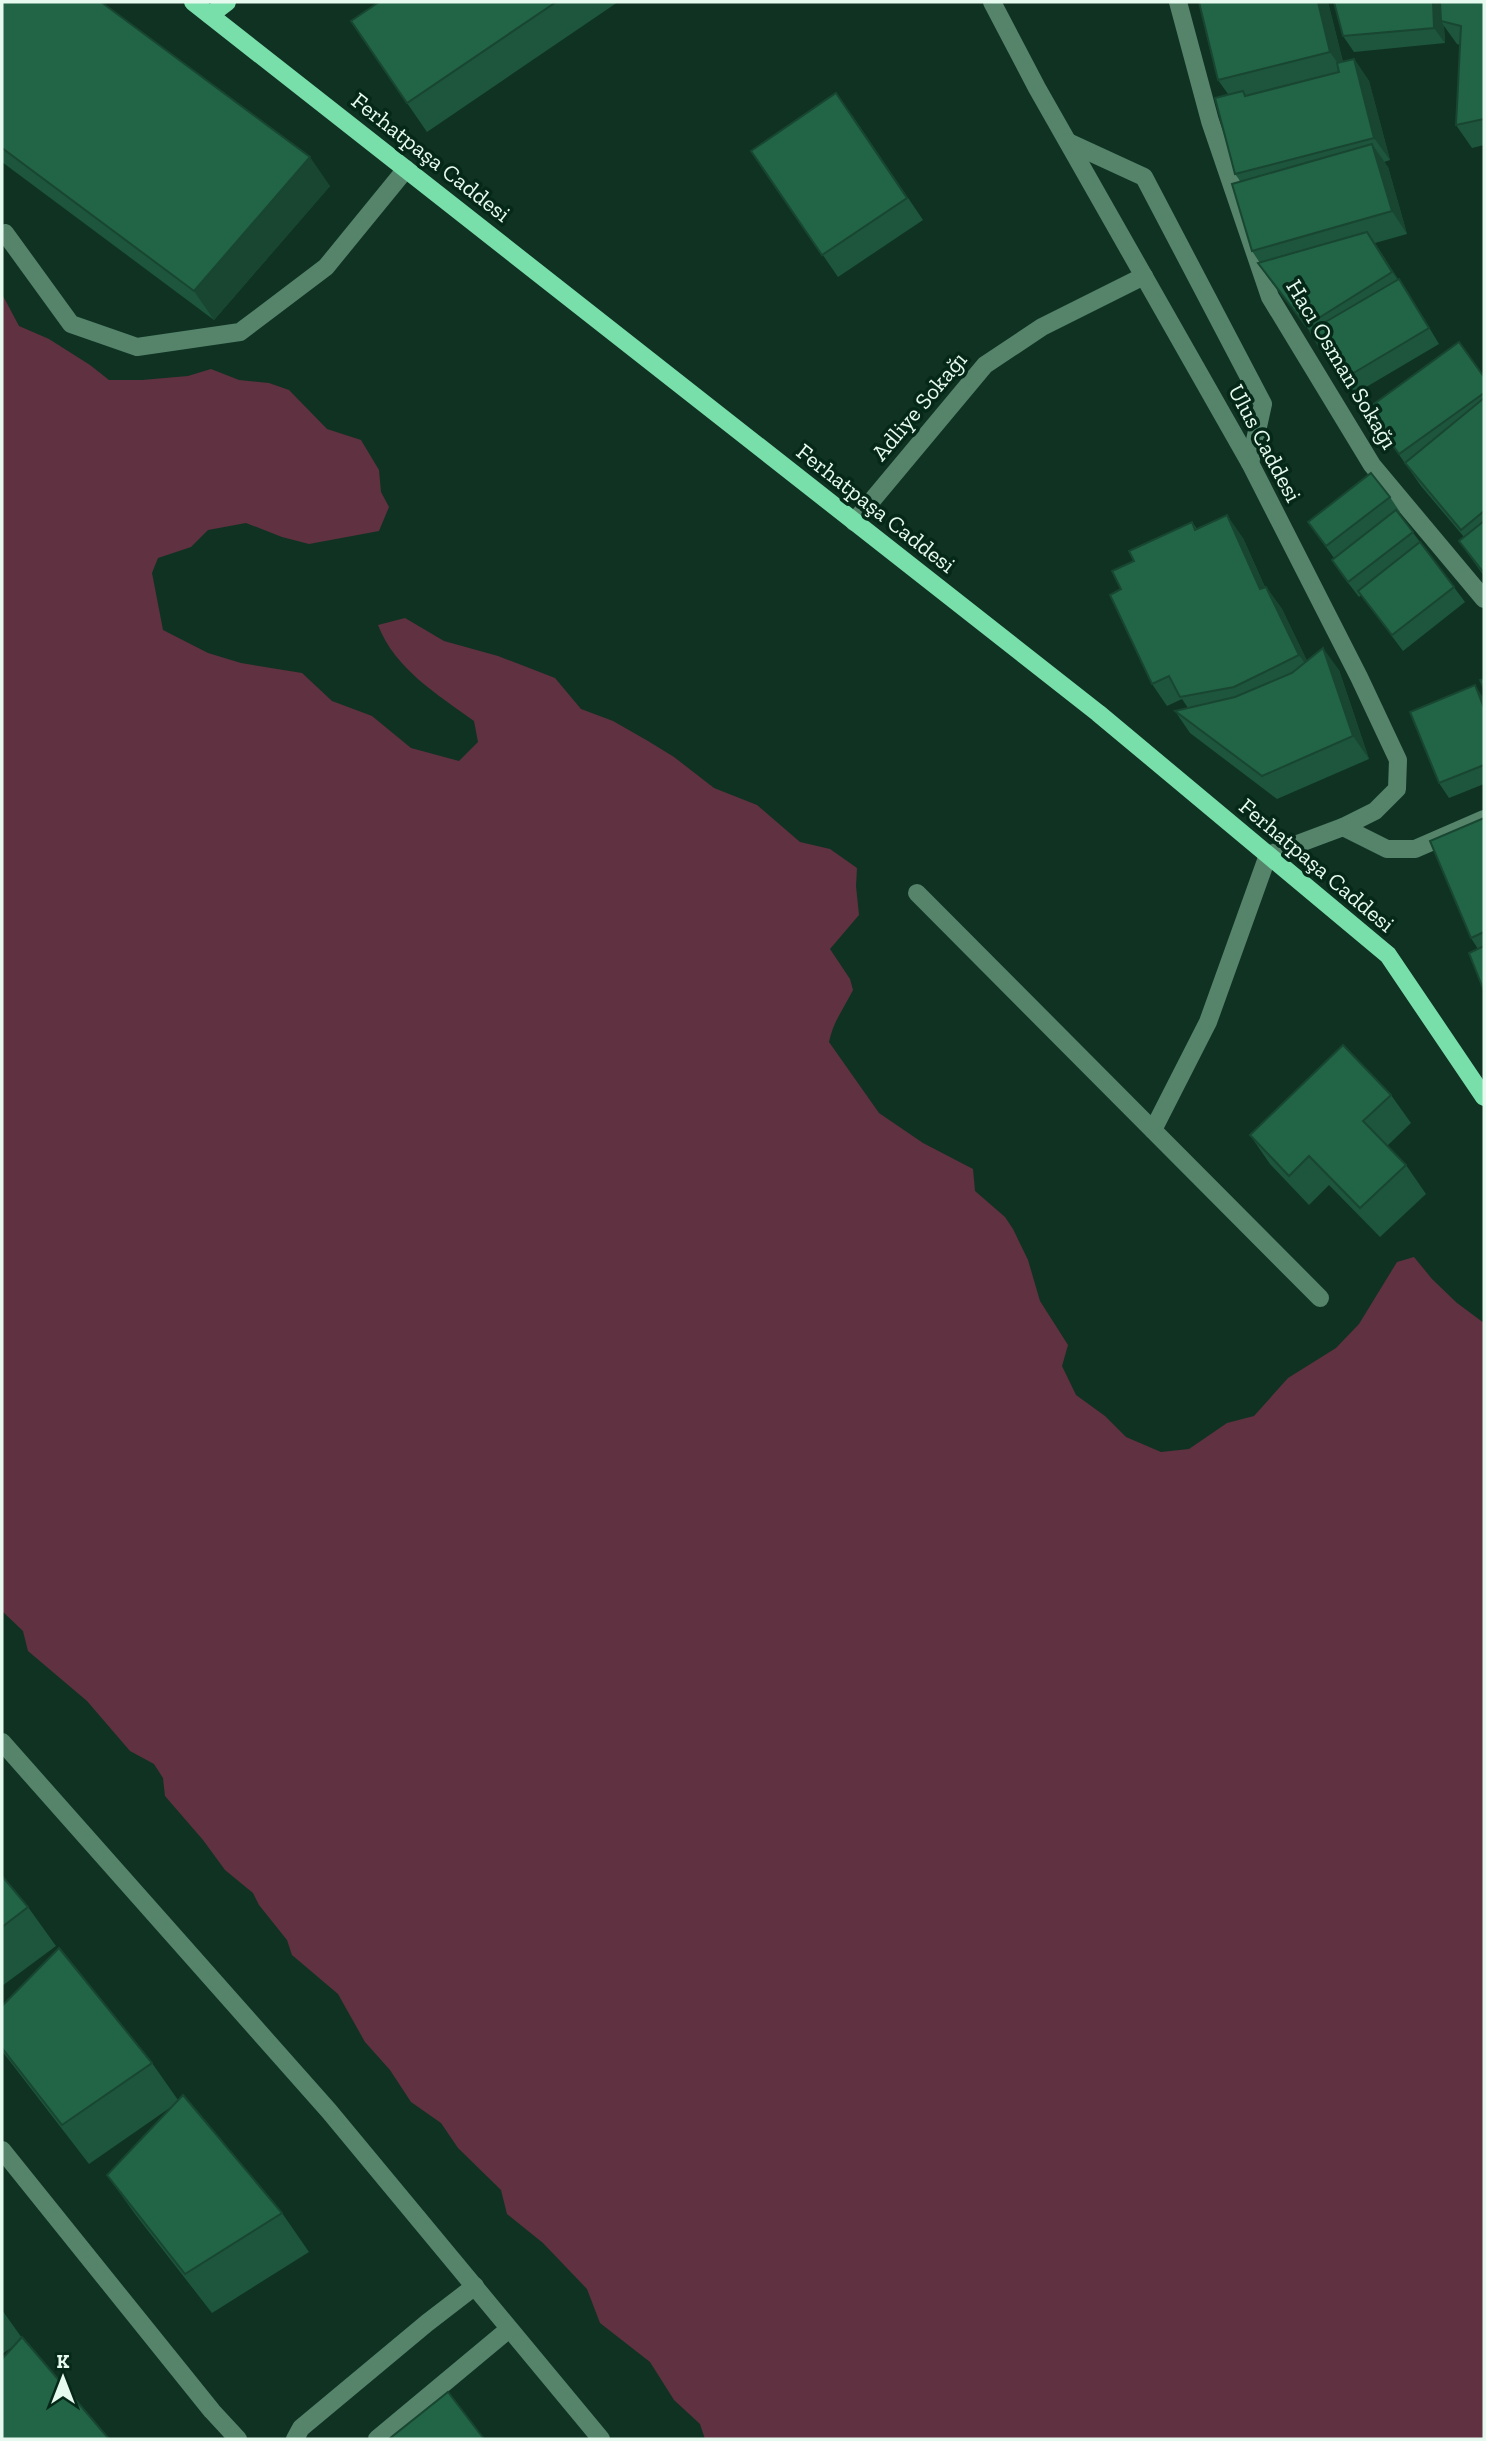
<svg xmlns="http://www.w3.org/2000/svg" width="1486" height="2441" font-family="'Zilla Slab',serif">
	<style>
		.green { fill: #603141 }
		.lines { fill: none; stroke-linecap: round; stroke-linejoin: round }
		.minor { stroke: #55846b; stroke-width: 18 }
		.major { stroke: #78deaa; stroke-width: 18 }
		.wall { fill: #1d563c }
		.shaded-wall { fill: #184631 }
		.building { fill: #226446; stroke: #184631; stroke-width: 2 }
		.labels { text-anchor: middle; stroke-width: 7; stroke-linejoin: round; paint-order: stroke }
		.street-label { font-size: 23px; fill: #e7faef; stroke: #052818 }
	</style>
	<rect width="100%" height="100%" fill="#103222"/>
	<path class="green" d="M2,294l17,32 30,13 41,26 19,15h33l46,-4 23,-7 28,11 30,3 20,7 38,39 34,11 18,30 2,22 8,15 -10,24 -70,13 -27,-7 -36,-14 -38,7 -17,17 -33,11 -6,15 11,57 45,23 33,10 61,10 30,28 40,15 39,32 48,13 19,-19 -4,-21c-37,-27 -79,-52 -96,-96l27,-7 39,23 54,15 57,22 26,31 32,12 35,20 26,16 40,31 43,17 43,37 30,7 27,19 -1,18 3,29 -29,34 20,30 3,11c-9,18 -20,32 -24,52l50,71 44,30 50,26 2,22 30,26 8,12 15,31 12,41 28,44 -6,21 14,29 29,21 21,21 35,15 28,-3 38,-26 27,-7 34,-38 48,-30 23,-24 38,-62 17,-5 18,22 25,24 27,20v1116h-779l-5,-15 -26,-24 -24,-38 -50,-39 -13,-34 -44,-46 -36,-29 -6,-24 -43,-42 -17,-25 -30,-21 -21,-32 -25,-28 -27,-48 -46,-39 -5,-15 -28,-35 -6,-12 -28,-23 -22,-30 -38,-44 -2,-18 -9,-14 -24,-13 -43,-50 -59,-50 -5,-20 -21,-20z"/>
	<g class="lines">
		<g class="minor">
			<polyline points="992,2 1037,88 1250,463 1359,677 1398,760 1397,789 1375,811 1343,827 1268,855 1208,1022 1153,1130"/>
			<polyline points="1178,2 1210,121 1270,297 1372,465 1484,599"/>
			<polyline points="1068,142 1144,177 1263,404 1250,463"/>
			<polyline points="5,233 71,324 137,347 240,332 326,267 406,169"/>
			<polyline points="854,522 985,365 1042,327 1144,276"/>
			<polyline points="1343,827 1387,849 1415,849 1484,819"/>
			<polyline points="917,893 1320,1298"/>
			<polyline points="2,1742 329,2111 601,2439"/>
			<polyline points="2,2150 212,2411 238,2439"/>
			<polyline points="295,2439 301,2428 427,2323 475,2286"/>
			<polyline points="377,2439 509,2329"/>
		</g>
		<g class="major">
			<polyline points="193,2 1098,713 1388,955 1484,1097"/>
			<polyline points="210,15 227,2"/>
		</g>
	</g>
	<g class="wall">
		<polygon points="2,2 330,186 214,320 2,162"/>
		<polygon points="379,2 618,2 427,132 407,103"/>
		<polygon points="1199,2 1328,2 1343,62 1354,59 1369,81 1390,160 1384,162 1388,167 1407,234 1375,243 1398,279 1409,294 1439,344 1351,396 1340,381 1312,334 1269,279 1258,263 1260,263 1252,251 1241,182 1235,174 1228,94 1218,80"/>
		<polygon points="1484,2 1484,145 1472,148 1456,125 1460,45 1457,44 1444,26 1445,43 1354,52 1343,36"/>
		<polygon points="852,115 923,220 838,277 751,151"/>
		<polygon points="1484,377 1484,576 1459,541 1464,537 1421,486 1367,409"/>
		<polygon points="1390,497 1400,512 1399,514 1465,602 1403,651 1361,595 1359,597 1342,575 1332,560 1334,558 1308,522"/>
		<polygon points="1192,522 1197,529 1243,538 1265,587 1266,587 1282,609 1307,661 1339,670 1369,759 1277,799 1190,733 1175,711 1188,708 1182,699 1167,706 1152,684 1121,589 1134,561"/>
		<polygon points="1484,699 1484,784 1449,798 1439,783"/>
		<polygon points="1484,818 1484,991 1478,949 1471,938"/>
		<polygon points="1391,1095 1411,1123 1387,1146 1406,1165 1426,1194 1380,1237 1329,1185 1309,1205 1270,1164 1250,1135"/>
		<polygon points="2,1876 28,1907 56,1946 2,1986"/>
		<polygon points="2,2006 152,2063 178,2100 282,2213 309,2252 212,2313 135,2214 107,2175 174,2105 89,2164 2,2051"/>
		<polygon points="2,2310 22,2338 14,2346 2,2354"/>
	</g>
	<g class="shaded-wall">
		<polygon points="1318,2 1328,2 1346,75 1330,52"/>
		<polygon points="1433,2 1443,2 1441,21 1444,26 1445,43 1434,28"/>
		<polygon points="1354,59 1369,81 1390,160 1374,138"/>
		<polygon points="1372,144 1388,167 1407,234 1392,211"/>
		<polygon points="310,157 330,186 214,320 194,291"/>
		<polygon points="1367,232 1378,248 1403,287 1392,272"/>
		<polygon points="1227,515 1243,538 1276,612 1260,589"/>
		<polygon points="1266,587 1282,609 1315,677 1299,655"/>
		<polygon points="1323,648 1339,670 1369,759 1353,736"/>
		<polygon points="1475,685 1484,699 1484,708"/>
	</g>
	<g class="building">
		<polygon points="2,2 101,2 310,157 194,291 2,148"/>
		<polygon points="379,2 556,2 407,103 351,21"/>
		<polygon points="1199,2 1318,2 1330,52 1218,80"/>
		<polygon points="1334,2 1433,2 1434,28 1343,36"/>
		<polygon points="1440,2 1484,2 1484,119 1456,125 1461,26 1441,21"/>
		<polygon points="1354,59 1374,138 1235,174 1215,98 1243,91 1245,96 1339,72 1337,63"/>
		<polygon points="836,93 907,198 822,255 751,151"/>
		<polygon points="1372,144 1392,211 1252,251 1232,184"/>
		<polygon points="1367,232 1392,272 1306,326 1258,263"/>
		<polygon points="1399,279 1429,328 1340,381 1310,331"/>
		<polygon points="1459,342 1484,377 1484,393 1399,454 1367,409"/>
		<polygon points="1484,398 1484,511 1461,530 1405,463"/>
		<polygon points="1371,473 1390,497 1326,546 1308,522"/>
		<polygon points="1396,510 1413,532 1348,582 1332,560"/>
		<polygon points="1227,515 1260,589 1266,587 1299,655 1234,687 1180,697 1169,676 1152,684 1110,595 1121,589 1112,571 1134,561 1129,551 1192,522 1195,530"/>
		<polygon points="1484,521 1484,573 1459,541"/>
		<polygon points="1420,542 1454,587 1392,635 1358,591"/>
		<polygon points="1323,648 1353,736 1262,776 1175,711 1235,697 1292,673"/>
		<polygon points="1484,679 1484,689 1480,680"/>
		<polygon points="1475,685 1484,708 1484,765 1439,783 1410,712"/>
		<polygon points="1484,818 1484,932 1471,938 1430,841"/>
		<polygon points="1484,946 1484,991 1469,953"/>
		<polygon points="1343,1045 1391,1095 1363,1121 1406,1165 1360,1208 1309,1156 1289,1176 1250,1135"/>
		<polygon points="2,1876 28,1907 2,1927"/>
		<polygon points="59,1948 152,2063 62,2125 2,2048 2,2006"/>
		<polygon points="183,2095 282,2213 185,2274 107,2175"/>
		<polygon points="22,2337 109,2439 2,2439 2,2359"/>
		<polygon points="448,2392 484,2439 389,2439"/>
	</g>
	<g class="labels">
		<g class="street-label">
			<text transform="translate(431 157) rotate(38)" y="8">Ferhatpaşa Caddesi</text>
			<text transform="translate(1342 364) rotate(59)" y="8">Hacı Osman Sokağı</text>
			<text transform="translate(919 406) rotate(-50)" y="8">Adliye Sokağı</text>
			<text transform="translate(1265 443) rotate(62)" y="8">Ulus Caddesi</text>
			<text transform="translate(876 508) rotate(38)" y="8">Ferhatpaşa Caddesi</text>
			<text transform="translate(1317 865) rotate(40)" y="8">Ferhatpaşa Caddesi</text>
		</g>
	</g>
	<rect width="1486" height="2441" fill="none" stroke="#e7faef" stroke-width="7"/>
	<g transform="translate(63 2378)" stroke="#052818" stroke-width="5" paint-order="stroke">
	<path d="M0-5L12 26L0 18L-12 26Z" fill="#e7faef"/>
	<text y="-10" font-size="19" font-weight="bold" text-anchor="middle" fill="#e7faef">K</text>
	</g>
</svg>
